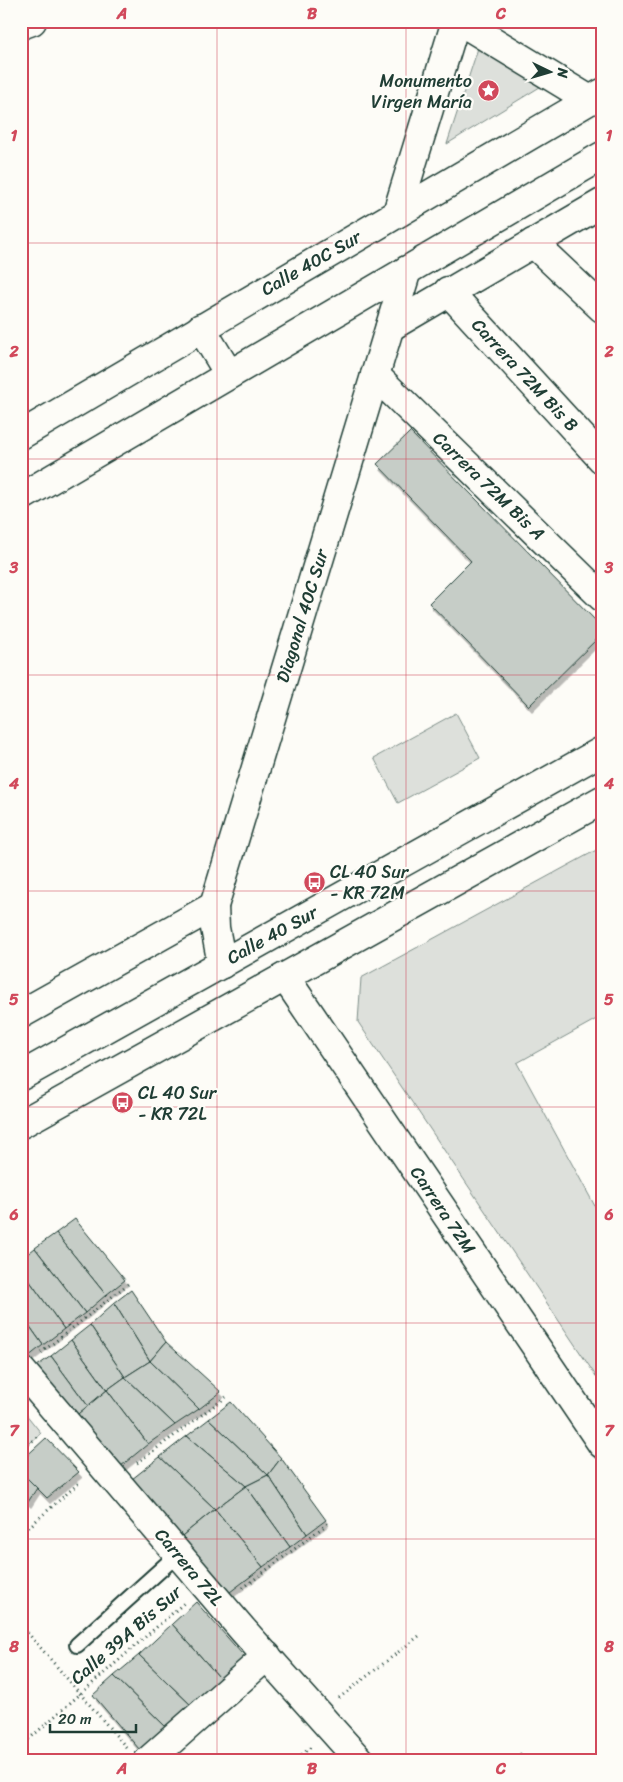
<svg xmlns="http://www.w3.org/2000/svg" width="623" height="1782" font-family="Sriracha,sans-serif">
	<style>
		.green { fill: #dde0db; stroke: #7e8e88 }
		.building { fill: #c6cdc7; stroke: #1f3d34; filter: url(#shadow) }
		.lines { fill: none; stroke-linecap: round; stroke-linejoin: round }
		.service-casing { stroke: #1f3d34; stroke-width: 18 }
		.minor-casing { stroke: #1f3d34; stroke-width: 31 }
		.tertiary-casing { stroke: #1f3d34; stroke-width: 31 }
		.path { stroke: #1f3d34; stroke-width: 3; stroke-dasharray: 1 4; stroke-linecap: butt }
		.service { stroke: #fdfcf7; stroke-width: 14 }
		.minor { stroke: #fdfcf7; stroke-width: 28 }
		.tertiary { stroke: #fdfcf7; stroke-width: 28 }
		.grid { fill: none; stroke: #d1495b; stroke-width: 1; stroke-opacity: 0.55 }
		.labels { text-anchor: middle; stroke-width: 4.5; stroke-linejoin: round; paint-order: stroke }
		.poi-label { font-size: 18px; fill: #1f3d34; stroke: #fdfcf7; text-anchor: start }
		.street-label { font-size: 18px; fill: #1f3d34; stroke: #fdfcf7 }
		.neatline { fill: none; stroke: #d1495b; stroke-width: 2 }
		.grid-label { font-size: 16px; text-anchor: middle; font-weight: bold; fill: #d1495b }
	</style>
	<defs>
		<filter id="shadow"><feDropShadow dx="3" dy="5.5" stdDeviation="0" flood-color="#0004"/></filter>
	</defs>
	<rect width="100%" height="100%" fill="#fdfcf7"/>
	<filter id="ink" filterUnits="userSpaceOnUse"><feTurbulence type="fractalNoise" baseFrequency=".02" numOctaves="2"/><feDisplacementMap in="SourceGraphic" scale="10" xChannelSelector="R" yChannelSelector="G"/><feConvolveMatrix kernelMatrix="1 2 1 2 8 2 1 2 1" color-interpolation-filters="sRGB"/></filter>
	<g filter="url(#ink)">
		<g class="green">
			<polygon points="479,45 548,82 447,144"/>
			<polygon points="456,713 480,758 398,803 374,758"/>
			<polygon points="602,847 602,1016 517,1063 602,1219 602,1385 358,1022 361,978"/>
			<polygon points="21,1408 41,1433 21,1451"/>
		</g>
		<g class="building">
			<polygon points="410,432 602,627 602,634 529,706 429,603 471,561 377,464"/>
			<polygon points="75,1219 125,1280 106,1295 56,1233"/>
			<polygon points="56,1233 106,1295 85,1313 35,1248"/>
			<polygon points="35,1248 85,1313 64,1329 21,1269 21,1259"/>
			<polygon points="21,1269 64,1329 43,1345 21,1314"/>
			<polygon points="131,1290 166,1342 150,1361 114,1303"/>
			<polygon points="114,1303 150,1361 125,1377 90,1325"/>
			<polygon points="21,1314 43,1345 28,1357 21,1349"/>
			<polygon points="90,1325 125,1377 107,1390 71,1340"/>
			<polygon points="71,1340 107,1390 88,1406 51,1356"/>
			<polygon points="166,1342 221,1392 199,1409 150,1361"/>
			<polygon points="51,1356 88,1406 73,1418 33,1369"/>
			<polygon points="150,1361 199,1409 175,1425 125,1377"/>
			<polygon points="125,1377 175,1425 148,1444 107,1390"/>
			<polygon points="107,1390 148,1444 115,1471 73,1418"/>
			<polygon points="231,1402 281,1458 268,1475 209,1419"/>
			<polygon points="209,1419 268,1475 246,1486 187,1436"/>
			<polygon points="187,1436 246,1486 215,1509 160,1457"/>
			<polygon points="46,1438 79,1472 47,1498 21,1472 21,1461"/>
			<polygon points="160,1457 215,1509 177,1540 127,1483"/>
			<polygon points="281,1458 326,1520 307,1534 268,1475"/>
			<polygon points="21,1472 37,1488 28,1502 21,1496"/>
			<polygon points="268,1475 307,1534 290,1547 246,1486"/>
			<polygon points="246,1486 290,1547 263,1567 215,1509"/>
			<polygon points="215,1509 263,1567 230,1592 177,1540"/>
			<polygon points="196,1602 250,1663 226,1685 172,1624"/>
			<polygon points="172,1624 226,1685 197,1711 139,1655"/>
			<polygon points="139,1655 197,1711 172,1733 114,1676"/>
			<polygon points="114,1676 172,1733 145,1756 93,1695"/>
		</g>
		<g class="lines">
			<defs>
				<polyline id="service" points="77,1645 178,1554"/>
				<g id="minor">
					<polyline points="460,21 590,100"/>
					<polyline points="21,25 32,21"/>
					<polyline points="397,213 456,21"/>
					<polyline points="533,243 602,308"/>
					<polyline points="448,291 602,459"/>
					<polyline points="390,327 602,203"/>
					<polyline points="375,375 602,597"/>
					<polyline points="222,964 215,928 214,906 407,270"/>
					<polyline points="285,977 602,1444"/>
					<polyline points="21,1014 214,906"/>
					<polyline points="21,1370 243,1630 360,1761"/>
					<polyline points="148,1761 267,1656"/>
				</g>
				<g id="tertiary">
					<polyline points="201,328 229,374"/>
					<polyline points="21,435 602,93"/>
					<polyline points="21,497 602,156"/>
					<polyline points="21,1076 602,751"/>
					<polyline points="21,1124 602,800"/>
				</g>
			</defs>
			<use href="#service" class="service-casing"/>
			<use href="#minor" class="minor-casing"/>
			<use href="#tertiary" class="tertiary-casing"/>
			<g class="path">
				<polyline points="41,1353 128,1284"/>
				<polyline points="21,1451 39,1435"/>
				<polyline points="137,1463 226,1397"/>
				<polyline points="21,1534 80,1482"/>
				<polyline points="243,1588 330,1522"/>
				<polyline points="21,1625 126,1747"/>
				<polyline points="339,1698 419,1636"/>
				<polyline points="21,1746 184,1603"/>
				<polyline points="294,1761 311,1747"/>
				<polyline points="513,1761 523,1752"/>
			</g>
			<use href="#service" class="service"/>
			<use href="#minor" class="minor"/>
			<use href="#tertiary" class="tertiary"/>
		</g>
	</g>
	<path class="grid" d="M217,21v1740M406,21v1740M21,243h581M21,459h581M21,675h581M21,891h581M21,1107h581M21,1323h581M21,1539h581"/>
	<defs>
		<symbol id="sight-disc" viewBox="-11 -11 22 22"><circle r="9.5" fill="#d1495b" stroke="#fdfcf7"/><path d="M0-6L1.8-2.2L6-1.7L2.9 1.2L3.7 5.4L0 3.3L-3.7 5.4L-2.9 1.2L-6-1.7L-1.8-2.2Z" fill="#fff"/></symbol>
		<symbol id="bus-disc" viewBox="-11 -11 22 22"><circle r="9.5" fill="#d1495b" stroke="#fdfcf7"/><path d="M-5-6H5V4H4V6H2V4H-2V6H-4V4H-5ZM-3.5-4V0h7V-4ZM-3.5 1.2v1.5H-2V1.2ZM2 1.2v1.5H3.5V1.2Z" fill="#fff"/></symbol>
	</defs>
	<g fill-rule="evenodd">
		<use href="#sight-disc" x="476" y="78" width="25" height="25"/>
		<use href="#bus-disc" x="302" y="870" width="25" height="25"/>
		<use href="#bus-disc" x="110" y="1090" width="25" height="25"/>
	</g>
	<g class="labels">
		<g class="poi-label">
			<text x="472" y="87" text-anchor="end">Monumento<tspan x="472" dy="21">Virgen María</tspan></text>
			<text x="330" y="878">CL 40 Sur<tspan x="330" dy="21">- KR 72M</tspan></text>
			<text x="138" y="1099">CL 40 Sur<tspan x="138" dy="21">- KR 72L</tspan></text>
		</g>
		<g class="street-label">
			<text transform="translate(311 263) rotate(-30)" y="6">Calle 40C Sur</text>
			<text transform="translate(525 375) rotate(47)" y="6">Carrera 72M Bis B</text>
			<text transform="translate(489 486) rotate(44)" y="6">Carrera 72M Bis A</text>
			<text transform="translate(302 616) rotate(-73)" y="6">Diagonal 40C Sur</text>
			<text transform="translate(272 935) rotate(-29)" y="6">Calle 40 Sur</text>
			<text transform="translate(443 1210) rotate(56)" y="6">Carrera 72M</text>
			<text transform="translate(189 1567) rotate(50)" y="6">Carrera 72L</text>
			<text transform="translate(126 1635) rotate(-41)" y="6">Calle 39A Bis Sur</text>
		</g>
	</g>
	<rect width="623" height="1782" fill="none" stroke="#fdfcf7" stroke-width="55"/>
	<g transform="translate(550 72) rotate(95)" stroke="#fdfcf7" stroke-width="4" paint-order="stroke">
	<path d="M0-4L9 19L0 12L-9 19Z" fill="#1f3d34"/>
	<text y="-8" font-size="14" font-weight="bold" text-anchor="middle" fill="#1f3d34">N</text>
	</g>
	<path d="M50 1724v8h86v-8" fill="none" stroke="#1f3d34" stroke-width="2.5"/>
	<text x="58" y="1724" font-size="15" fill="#1f3d34" stroke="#fdfcf7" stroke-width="4" paint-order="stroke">20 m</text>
	<rect x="28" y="28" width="568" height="1726" class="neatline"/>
	<g class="grid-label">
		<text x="122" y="19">A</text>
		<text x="312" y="19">B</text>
		<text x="501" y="19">C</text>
		<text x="14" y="141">1</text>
		<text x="609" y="141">1</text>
		<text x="14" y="357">2</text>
		<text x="609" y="357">2</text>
		<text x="14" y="573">3</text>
		<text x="609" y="573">3</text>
		<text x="14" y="789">4</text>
		<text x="609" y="789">4</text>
		<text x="14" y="1005">5</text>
		<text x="609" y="1005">5</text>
		<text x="14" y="1220">6</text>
		<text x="609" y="1220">6</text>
		<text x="14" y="1436">7</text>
		<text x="609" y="1436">7</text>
		<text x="14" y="1652">8</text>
		<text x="609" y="1652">8</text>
		<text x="122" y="1774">A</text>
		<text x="312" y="1774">B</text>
		<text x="501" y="1774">C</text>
	</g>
</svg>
